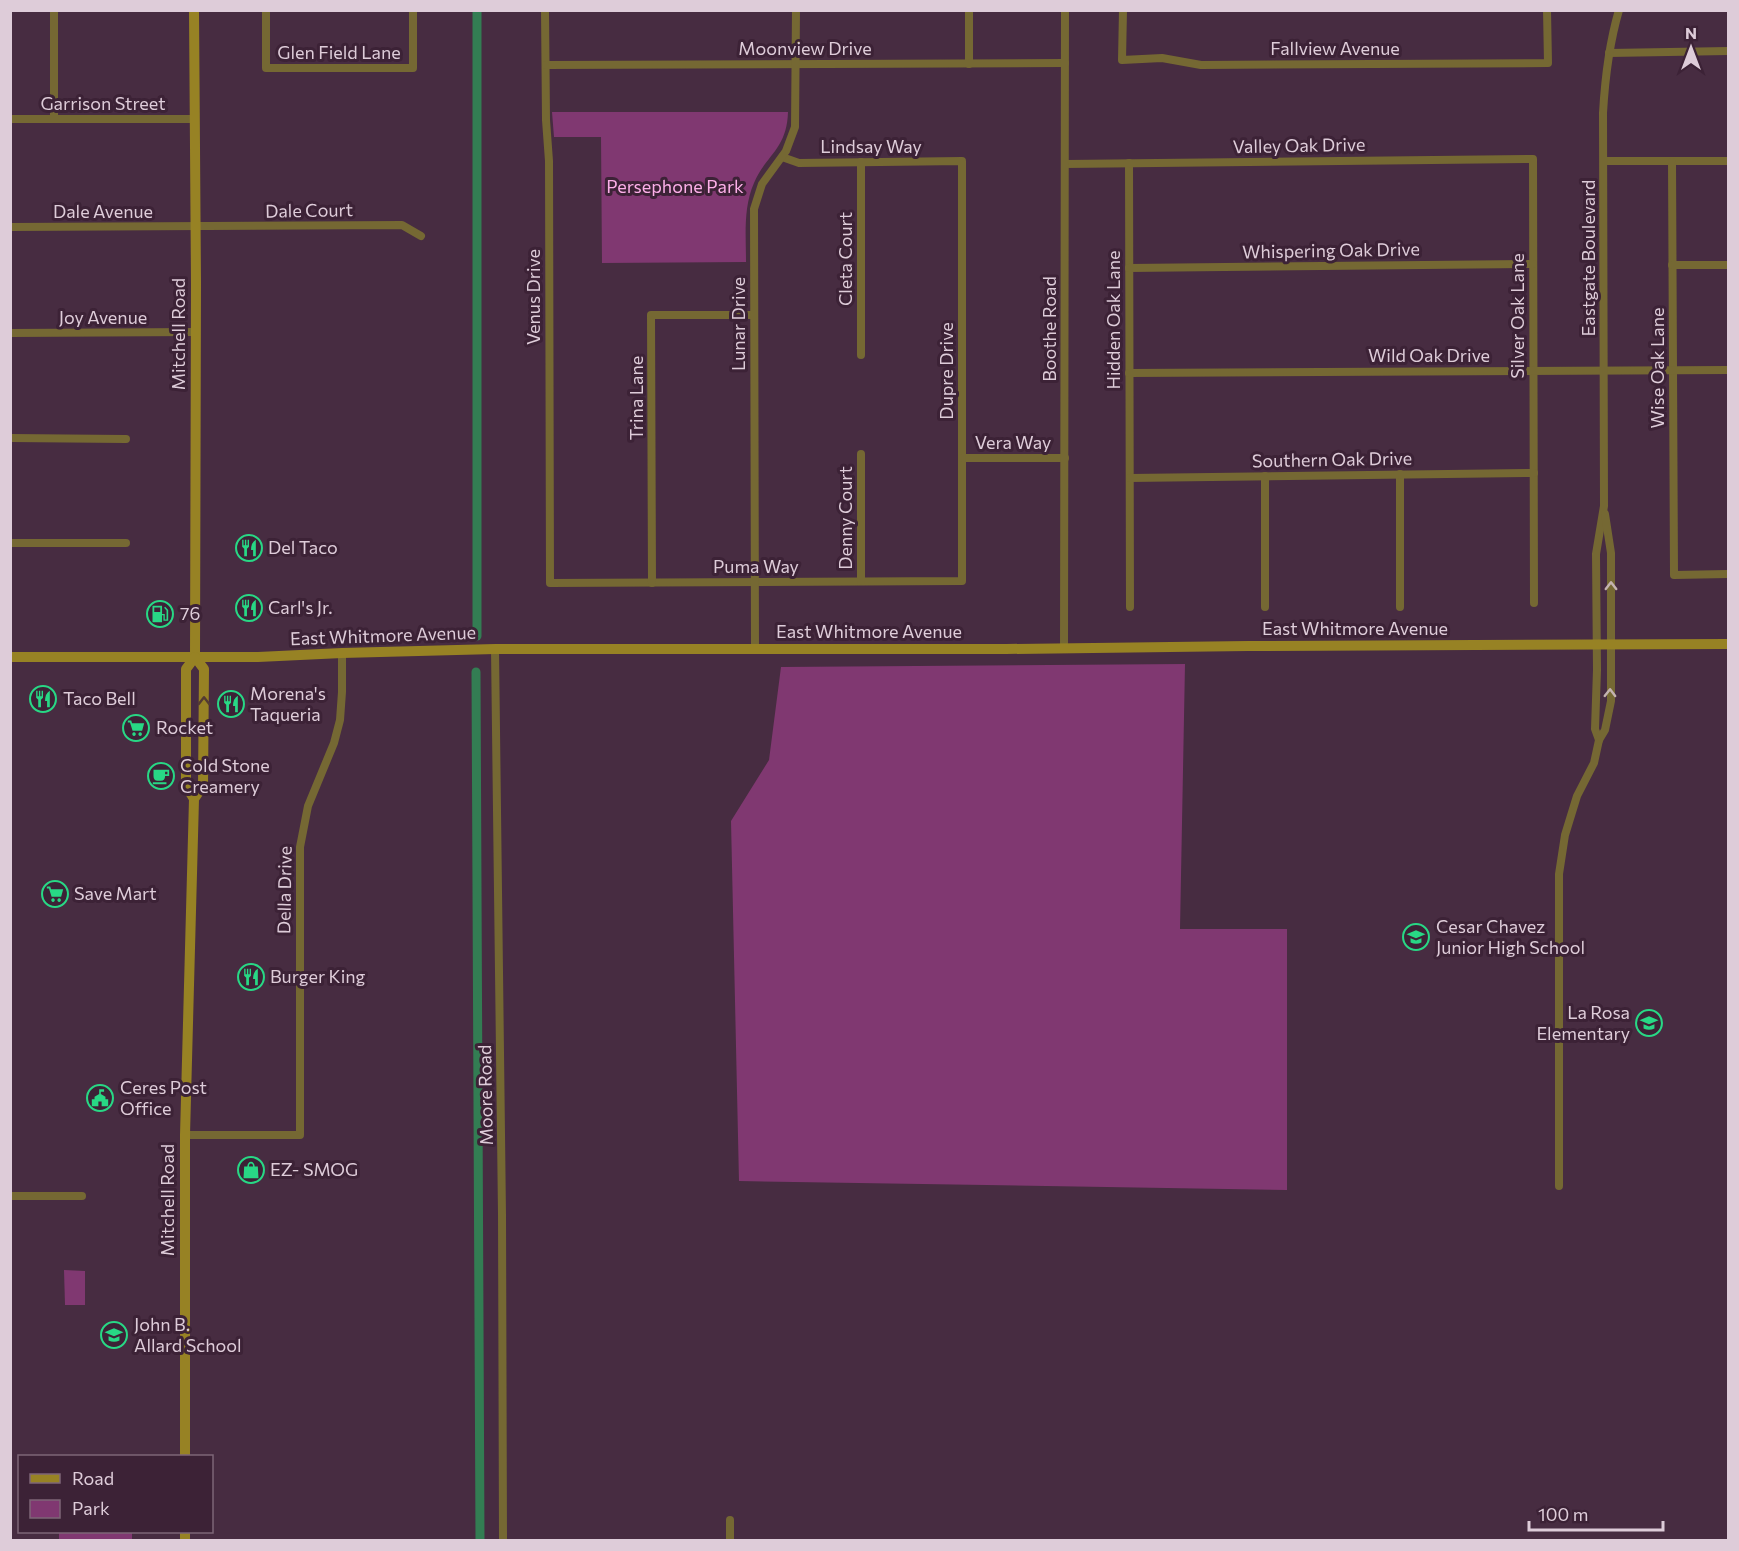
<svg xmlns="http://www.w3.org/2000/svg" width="1739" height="1551" font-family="Commissioner,sans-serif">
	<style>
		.green { fill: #803871 }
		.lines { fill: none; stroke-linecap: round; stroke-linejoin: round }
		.canal { stroke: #337d53; stroke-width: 9 }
		.street { stroke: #756833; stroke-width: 8 }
		.secondary { stroke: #978224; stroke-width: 10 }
		.oneway { stroke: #c4b3b0 }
		.oneway2 { stroke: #533a32 }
		.labels { text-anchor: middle; stroke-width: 6; stroke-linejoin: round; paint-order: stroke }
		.street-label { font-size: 18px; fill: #deccd9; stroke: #3c2236 }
		.park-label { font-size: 18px; fill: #fdafe9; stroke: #3c2236 }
		.poi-label { font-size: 18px; fill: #deccd9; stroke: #3c2236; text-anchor: start }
	</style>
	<rect width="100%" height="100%" fill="#472c41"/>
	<g class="green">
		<path d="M552,112h236c-1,37 -22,43 -34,71 -11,25 -8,53 -8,79l-144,1 -1,-126h-47z"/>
		<polygon points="1185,664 1180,929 1287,929 1287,1190 739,1181 731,821 769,760 781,667"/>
		<polygon points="64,1270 85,1271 85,1305 65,1305"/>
		<rect x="59" y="1532" width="73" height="8"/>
	</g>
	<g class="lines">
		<g class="canal">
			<polyline points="477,636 477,10"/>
			<polyline points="476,672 480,1540"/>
		</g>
		<g class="street">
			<polyline points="54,10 54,119"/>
			<polyline points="266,10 266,68 413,68 413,10"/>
			<polyline points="545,10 546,120 549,161 550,583 962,581 962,161 799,163 782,157"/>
			<polyline points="969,10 969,64"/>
			<polyline points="1123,10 1122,60 1162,58 1201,65 1548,63 1547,10"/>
			<polyline points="1609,53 1728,51"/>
			<polyline points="546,65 1065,63"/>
			<polyline points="10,119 195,119"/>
			<polyline points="1604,161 1728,161"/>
			<polyline points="861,162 861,355"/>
			<polyline points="1672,162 1674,575 1728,574"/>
			<polyline points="1129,163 1130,607"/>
			<polyline points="1065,164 1533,159 1534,603"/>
			<polyline points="10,227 402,225 421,236"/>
			<polyline points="1672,265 1728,265"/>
			<polyline points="1129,268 1533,264"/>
			<polyline points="10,333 196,332"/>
			<polyline points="1129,373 1728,370"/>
			<polyline points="10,438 126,439"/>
			<polyline points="861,454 861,581"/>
			<polyline points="962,458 1065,458"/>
			<polyline points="1400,474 1400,607"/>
			<polyline points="1265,476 1265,607"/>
			<polyline points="1130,478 1534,473"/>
			<polyline points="10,543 126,543"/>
			<polyline points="652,583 651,315 754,315"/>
			<polyline points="755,648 754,209 762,184 786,151 795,127 796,10"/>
			<polyline points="1064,648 1065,10"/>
			<polyline points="495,649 502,1214 503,1540"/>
			<path d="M1599,740l-4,-11 2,-59 -1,-116 8,-48 -1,-393c2,-35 6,-69 16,-103"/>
			<polyline points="185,1135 300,1135 300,847 308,806 334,743 340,720 342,692 342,653"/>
			<polyline points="1559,1186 1559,874 1565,835 1577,796 1594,763 1599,740 1605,730 1611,701 1611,553 1605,514"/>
			<polyline points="10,1196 82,1196"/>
			<polyline points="730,1520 730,1540"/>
		</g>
		<g class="secondary">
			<polyline points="194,10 196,284 195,657"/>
			<polyline points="10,657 258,657 342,653 495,649 1006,649 1248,646 1728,644"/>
			<polyline points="185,1456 185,1135 194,799 203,786 204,669 195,657 186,669 186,786 194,799"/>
			<polyline points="185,1532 185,1540"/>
		</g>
	</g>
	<defs><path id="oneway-chevron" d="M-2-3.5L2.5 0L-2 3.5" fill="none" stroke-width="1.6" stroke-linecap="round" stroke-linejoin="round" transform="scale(1.5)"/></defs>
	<g class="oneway">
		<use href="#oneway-chevron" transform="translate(1611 586) rotate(-90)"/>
		<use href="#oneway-chevron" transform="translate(1610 693) rotate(-89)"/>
	</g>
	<use class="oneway2" href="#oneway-chevron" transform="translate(204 701) rotate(-90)"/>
	<defs>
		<symbol id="restaurant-ring" viewBox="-11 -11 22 22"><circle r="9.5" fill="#3c2236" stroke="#28d885" stroke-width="1.5"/><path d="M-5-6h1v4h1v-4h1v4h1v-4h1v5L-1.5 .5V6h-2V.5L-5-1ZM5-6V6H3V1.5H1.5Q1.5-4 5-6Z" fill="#28d885"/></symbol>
		<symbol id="fuel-ring" viewBox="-11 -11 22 22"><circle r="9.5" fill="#3c2236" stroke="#28d885" stroke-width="1.5"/><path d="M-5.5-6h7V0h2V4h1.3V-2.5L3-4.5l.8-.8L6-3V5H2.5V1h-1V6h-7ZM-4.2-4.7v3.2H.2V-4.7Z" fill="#28d885"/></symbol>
		<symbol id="supermarket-ring" viewBox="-11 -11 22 22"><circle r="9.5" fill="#3c2236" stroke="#28d885" stroke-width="1.5"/><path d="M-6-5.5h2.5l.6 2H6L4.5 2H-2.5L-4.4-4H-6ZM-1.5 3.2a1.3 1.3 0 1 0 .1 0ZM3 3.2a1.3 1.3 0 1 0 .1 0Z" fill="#28d885"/></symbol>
		<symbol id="cafe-ring" viewBox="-11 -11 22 22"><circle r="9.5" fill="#3c2236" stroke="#28d885" stroke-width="1.5"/><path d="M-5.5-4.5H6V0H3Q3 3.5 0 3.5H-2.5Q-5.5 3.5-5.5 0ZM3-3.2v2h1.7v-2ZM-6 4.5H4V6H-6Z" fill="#28d885"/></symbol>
		<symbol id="school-ring" viewBox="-11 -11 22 22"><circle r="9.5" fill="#3c2236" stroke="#28d885" stroke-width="1.5"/><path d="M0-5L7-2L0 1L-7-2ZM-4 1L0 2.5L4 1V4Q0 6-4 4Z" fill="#28d885"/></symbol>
		<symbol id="civic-ring" viewBox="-11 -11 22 22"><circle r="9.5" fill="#3c2236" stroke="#28d885" stroke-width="1.5"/><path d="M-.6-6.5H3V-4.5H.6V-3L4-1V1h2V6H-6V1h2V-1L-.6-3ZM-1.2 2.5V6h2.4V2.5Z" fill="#28d885"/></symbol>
		<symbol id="shop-ring" viewBox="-11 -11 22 22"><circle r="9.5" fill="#3c2236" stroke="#28d885" stroke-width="1.5"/><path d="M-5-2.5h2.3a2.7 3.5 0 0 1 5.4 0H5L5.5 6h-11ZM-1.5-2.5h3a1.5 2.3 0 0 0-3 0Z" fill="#28d885"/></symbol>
	</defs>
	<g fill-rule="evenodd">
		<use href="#restaurant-ring" x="234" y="533" width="30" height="30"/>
		<use href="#restaurant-ring" x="234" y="593" width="30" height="30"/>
		<use href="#fuel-ring" x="145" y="599" width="30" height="30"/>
		<use href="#restaurant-ring" x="28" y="684" width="30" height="30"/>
		<use href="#restaurant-ring" x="216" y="689" width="30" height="30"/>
		<use href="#supermarket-ring" x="121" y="713" width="30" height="30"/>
		<use href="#cafe-ring" x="146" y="761" width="30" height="30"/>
		<use href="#supermarket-ring" x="40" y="879" width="30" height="30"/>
		<use href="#school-ring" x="1401" y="922" width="30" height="30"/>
		<use href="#restaurant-ring" x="236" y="962" width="30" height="30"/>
		<use href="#school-ring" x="1634" y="1008" width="30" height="30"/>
		<use href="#civic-ring" x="85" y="1083" width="30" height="30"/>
		<use href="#shop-ring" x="236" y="1155" width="30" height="30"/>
		<use href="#school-ring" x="99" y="1320" width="30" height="30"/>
	</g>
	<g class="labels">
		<g class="street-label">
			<text x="805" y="55">Moonview Drive</text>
			<text x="1335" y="55">Fallview Avenue</text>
			<text x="339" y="59">Glen Field Lane</text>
			<text x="103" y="110">Garrison Street</text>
			<text transform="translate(1299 146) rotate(-1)" y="6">Valley Oak Drive</text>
			<text x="871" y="153">Lindsay Way</text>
			<text transform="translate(309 211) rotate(-1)" y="6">Dale Court</text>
			<text x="103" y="218">Dale Avenue</text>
			<text transform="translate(1331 251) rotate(-1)" y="6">Whispering Oak Drive</text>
			<text transform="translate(1589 258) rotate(-90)" y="6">Eastgate Boulevard</text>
			<text transform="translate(846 259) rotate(-90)" y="6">Cleta Court</text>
			<text transform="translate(534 297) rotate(-90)" y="6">Venus Drive</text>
			<text transform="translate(1518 316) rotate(-90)" y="6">Silver Oak Lane</text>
			<text x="103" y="324">Joy Avenue</text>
			<text transform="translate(1114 320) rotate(-90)" y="6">Hidden Oak Lane</text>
			<text transform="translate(739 324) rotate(-90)" y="6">Lunar Drive</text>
			<text transform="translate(1050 329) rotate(-90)" y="6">Boothe Road</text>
			<text transform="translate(179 334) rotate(-90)" y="6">Mitchell Road</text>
			<text x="1429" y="362">Wild Oak Drive</text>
			<text transform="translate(1658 368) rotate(-90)" y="6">Wise Oak Lane</text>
			<text transform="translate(947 371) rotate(-90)" y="6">Dupre Drive</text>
			<text transform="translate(637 398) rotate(-90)" y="6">Trina Lane</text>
			<text x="1013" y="449">Vera Way</text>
			<text transform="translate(1332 460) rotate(-1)" y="6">Southern Oak Drive</text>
			<text transform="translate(846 518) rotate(-90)" y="6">Denny Court</text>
			<text x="756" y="573">Puma Way</text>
			<text x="1355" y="635">East Whitmore Avenue</text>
			<text x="869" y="638">East Whitmore Avenue</text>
			<text transform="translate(383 636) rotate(-2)" y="6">East Whitmore Avenue</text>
			<text transform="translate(285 890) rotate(-89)" y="6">Della Drive</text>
			<text transform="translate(486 1095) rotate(-91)" y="6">Moore Road</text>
			<text transform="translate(168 1200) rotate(-90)" y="6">Mitchell Road</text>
		</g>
		<g class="park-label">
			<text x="675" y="193">Persephone Park</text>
		</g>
		<g class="poi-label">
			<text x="268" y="554">Del Taco</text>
			<text x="268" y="614">Carl's Jr.</text>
			<text x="180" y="620">76</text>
			<text x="250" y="700">Morena's<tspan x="250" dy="21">Taqueria</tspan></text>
			<text x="63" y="705">Taco Bell</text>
			<text x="156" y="734">Rocket</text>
			<text x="180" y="772">Cold Stone<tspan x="180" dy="21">Creamery</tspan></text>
			<text x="74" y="900">Save Mart</text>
			<text x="1436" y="933">Cesar Chavez<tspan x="1436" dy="21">Junior High School</tspan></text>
			<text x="270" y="983">Burger King</text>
			<text x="1630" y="1019" text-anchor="end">La Rosa<tspan x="1630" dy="21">Elementary</tspan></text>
			<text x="120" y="1094">Ceres Post<tspan x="120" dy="21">Office</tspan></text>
			<text x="270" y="1176">EZ- SMOG</text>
			<text x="134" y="1331">John B.<tspan x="134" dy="21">Allard School</tspan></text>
		</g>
	</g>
	<rect width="1739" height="1551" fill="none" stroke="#deccd9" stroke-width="24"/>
	<rect x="18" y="1455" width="195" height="78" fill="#3c2236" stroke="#7d6677" stroke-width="1.5"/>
	<rect x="30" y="1474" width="30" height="9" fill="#978224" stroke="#7d6677" stroke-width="1.5"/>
	<text x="72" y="1485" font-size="18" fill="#deccd9">Road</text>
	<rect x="30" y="1500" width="30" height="18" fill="#803871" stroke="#7d6677" stroke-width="1.5"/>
	<text x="72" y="1515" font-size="18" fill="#deccd9">Park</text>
	<g transform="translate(1691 48)" stroke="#3c2236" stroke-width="4.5" paint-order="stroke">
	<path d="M0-4.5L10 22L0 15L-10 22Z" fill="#deccd9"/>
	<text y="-9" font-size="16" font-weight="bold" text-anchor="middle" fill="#deccd9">N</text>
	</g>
	<path d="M1529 1521v9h134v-9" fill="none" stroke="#deccd9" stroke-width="3"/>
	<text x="1538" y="1521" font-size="18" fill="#deccd9" stroke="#3c2236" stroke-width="4.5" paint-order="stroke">100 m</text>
</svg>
